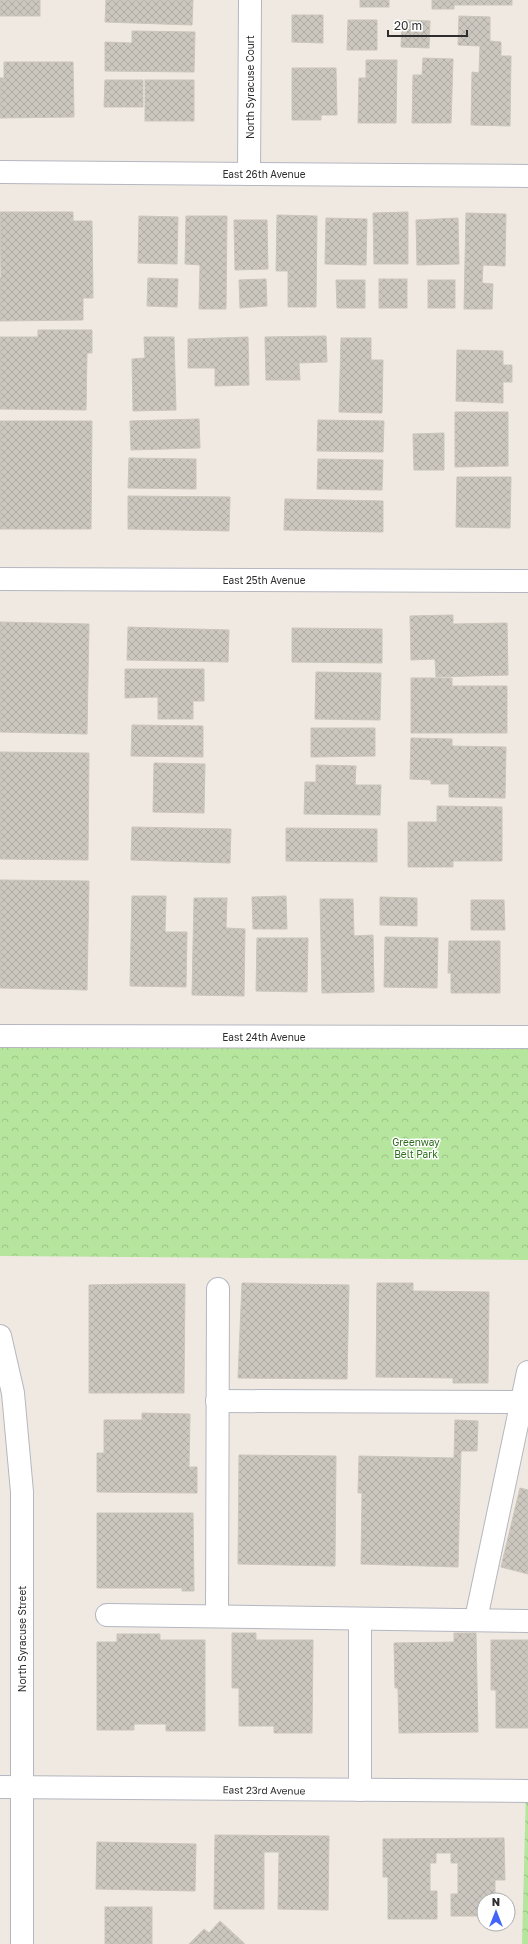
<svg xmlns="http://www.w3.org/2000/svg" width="528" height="1944" font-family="'Golos Text',sans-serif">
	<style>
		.park { fill: url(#park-crowns) }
		.building { fill: url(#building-cross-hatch); stroke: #cbc5ba }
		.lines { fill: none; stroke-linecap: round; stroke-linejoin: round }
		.street-casing { stroke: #b4b7c1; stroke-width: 24 }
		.secondary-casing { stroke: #b4b7c1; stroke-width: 24 }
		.street { stroke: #fff; stroke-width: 22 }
		.secondary { stroke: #fff; stroke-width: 22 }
		.labels { text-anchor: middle; stroke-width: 3; stroke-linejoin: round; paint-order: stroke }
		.street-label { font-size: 10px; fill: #2e2e2e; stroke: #fff }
		.park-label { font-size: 10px; fill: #2c6e1b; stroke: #fff }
	</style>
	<defs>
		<pattern id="park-crowns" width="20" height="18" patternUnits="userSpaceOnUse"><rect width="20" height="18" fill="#b6e59e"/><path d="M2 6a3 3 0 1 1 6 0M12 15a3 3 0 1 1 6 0" fill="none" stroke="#9dc588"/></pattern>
		<pattern id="building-cross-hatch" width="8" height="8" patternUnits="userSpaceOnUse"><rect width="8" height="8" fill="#cbc7bf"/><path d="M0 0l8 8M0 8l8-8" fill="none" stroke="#afaba4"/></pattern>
	</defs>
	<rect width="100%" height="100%" fill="#efe9e1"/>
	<g class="park">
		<polygon points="0,1035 528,1037 528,1260 0,1256"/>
		<polygon points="526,1791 528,1791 528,1944 522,1944"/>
	</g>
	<g class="building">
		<rect x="0" y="0" width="40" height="16"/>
		<polygon points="106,0 193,0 192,25 105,22"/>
		<rect x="360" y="0" width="29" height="7"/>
		<polygon points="432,0 512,0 512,5 454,5 454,9 432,9"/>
		<polygon points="292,15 323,15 323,43 292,42"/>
		<polygon points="459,16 490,17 490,41 501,42 501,56 511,56 510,126 471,125 472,72 479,73 480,46 458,45"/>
		<polygon points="348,20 377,20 377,50 347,50"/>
		<polygon points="402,20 430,21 429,48 401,47"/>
		<polygon points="132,31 195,32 194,72 105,71 105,42 132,43"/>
		<polygon points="423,58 453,59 451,123 412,123 413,75 422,75"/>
		<polygon points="366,60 397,60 396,123 358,123 359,78 366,78"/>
		<polygon points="4,62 73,62 74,117 0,118 0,78 4,78"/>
		<polygon points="292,68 336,68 337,115 321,115 321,120 292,120"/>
		<polygon points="105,80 143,80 143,107 104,107"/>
		<rect x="145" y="80" width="49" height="41"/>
		<polygon points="0,212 73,212 73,221 92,221 93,298 83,298 83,320 0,321 0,278 1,278"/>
		<polygon points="408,212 408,264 374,264 373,213"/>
		<polygon points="466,213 506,214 505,266 483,265 482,283 493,284 492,309 464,309"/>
		<polygon points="277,215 317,216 316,307 288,307 288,271 276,271"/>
		<polygon points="139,216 178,217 177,264 138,263"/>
		<polygon points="186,216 227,216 226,309 199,309 200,265 185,264"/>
		<polygon points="326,218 367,219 366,265 325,264"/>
		<polygon points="458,218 459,264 417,265 416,220"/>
		<polygon points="234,220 267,220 268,269 235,270"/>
		<polygon points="148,278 178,279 177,307 147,306"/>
		<polygon points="266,279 267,306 240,308 239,280"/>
		<rect x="379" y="279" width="28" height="29"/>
		<polygon points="336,280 365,280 365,308 337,308"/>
		<rect x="428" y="280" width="27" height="28"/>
		<polygon points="38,330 92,330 92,353 87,353 86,410 0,409 0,337 38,337"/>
		<polygon points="326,336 327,362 299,363 300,380 266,380 265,337"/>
		<polygon points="144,337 174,337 176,410 133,411 132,359 145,358"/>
		<polygon points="248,337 249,385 215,386 215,368 188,368 188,339"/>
		<polygon points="341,338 371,338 371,360 383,360 382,413 339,412"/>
		<polygon points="457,350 503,351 503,365 512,365 512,382 503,382 503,403 456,401"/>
		<polygon points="455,412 508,412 508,466 455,467"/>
		<polygon points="199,419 200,448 131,450 130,421"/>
		<polygon points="318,420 384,421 383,452 317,451"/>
		<polygon points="0,421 92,421 91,529 0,529"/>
		<polygon points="444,433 444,470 414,470 413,434"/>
		<polygon points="129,458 196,459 196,489 128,488"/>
		<polygon points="318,459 383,460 382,490 317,489"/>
		<polygon points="457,477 511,477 510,528 456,527"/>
		<polygon points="128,496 230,497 229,531 128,529"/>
		<polygon points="285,499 383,501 383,532 284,530"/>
		<polygon points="453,615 453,624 507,623 508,675 436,677 435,659 411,660 410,616"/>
		<polygon points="0,622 89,624 87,734 0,732"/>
		<polygon points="128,627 229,630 228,662 127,660"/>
		<polygon points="292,628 382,629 382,663 292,662"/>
		<polygon points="125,669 204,669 204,701 193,701 193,719 158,719 158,697 125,698"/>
		<polygon points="316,672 381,673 380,720 315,719"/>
		<polygon points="411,678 452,678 452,686 507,686 507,733 411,733"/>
		<polygon points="132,725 203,726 203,757 131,756"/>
		<polygon points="311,728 375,728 375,756 311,757"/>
		<polygon points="411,738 452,739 452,746 506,747 505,798 449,797 449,784 431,784 431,780 410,779"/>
		<polygon points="0,752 89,753 88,860 0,859"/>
		<polygon points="154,763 205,764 204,813 153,812"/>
		<polygon points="316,765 356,766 355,785 381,785 380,815 304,814 305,782 316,782"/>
		<polygon points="437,806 502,807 502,861 453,861 453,867 408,867 408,822 437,822"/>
		<polygon points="132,827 231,829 230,863 131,860"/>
		<polygon points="286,828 377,829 377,862 286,861"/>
		<polygon points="0,880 89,881 87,990 0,988"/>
		<polygon points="132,896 166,896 165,932 187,932 186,987 130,986"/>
		<polygon points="286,896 287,929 253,929 252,897"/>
		<polygon points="380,897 417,898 417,926 380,925"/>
		<polygon points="194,898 227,898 226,928 245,929 244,996 192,995"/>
		<polygon points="320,899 353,899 354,936 373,935 374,992 322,993"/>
		<polygon points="471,900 504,900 505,930 471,930"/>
		<polygon points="385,937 438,938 437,988 384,987"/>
		<polygon points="257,938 308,938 307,992 256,991"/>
		<polygon points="449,941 500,941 500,993 451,993 451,973 448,973"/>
		<polygon points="242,1283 349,1285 347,1379 238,1378"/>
		<polygon points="377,1283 413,1283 413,1291 489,1292 488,1383 453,1383 453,1378 376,1377"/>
		<polygon points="134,1284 185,1284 184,1393 89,1393 89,1285"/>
		<polygon points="142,1413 190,1414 189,1467 197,1467 197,1493 97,1492 97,1453 104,1453 104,1420 142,1420"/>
		<polygon points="455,1420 478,1421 477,1451 461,1451 458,1567 361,1564 362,1493 358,1493 359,1456 454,1458"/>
		<polygon points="239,1455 336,1456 335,1566 238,1564"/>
		<polygon points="520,1488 528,1490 528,1574 501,1567"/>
		<polygon points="97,1513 193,1513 194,1591 182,1591 182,1588 97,1588"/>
		<polygon points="232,1633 256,1633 256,1640 313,1640 312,1733 274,1733 274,1726 239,1726 239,1688 232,1688"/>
		<polygon points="454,1633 476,1633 478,1732 399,1733 398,1688 395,1688 394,1643 454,1642"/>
		<polygon points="117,1634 160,1634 160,1640 205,1640 205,1731 166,1731 166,1724 134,1724 134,1730 97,1730 97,1642 117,1642"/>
		<polygon points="491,1640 528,1640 528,1728 496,1728 496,1690 491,1690"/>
		<polygon points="215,1835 329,1836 328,1910 278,1909 279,1852 264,1852 264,1909 214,1909"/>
		<polygon points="504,1838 505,1880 495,1880 495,1900 484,1900 484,1916 451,1916 451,1894 458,1894 458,1863 451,1863 451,1853 436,1853 436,1863 430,1863 430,1891 437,1891 437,1919 388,1919 388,1877 383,1877 383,1839"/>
		<polygon points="97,1842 196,1844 195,1891 96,1889"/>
		<rect x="105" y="1907" width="47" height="37"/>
		<polygon points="220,1921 245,1944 189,1944 204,1929 209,1933"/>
	</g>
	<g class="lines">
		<defs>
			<g id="street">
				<polyline points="249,174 250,0"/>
				<polyline points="0,579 528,581"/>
				<polyline points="0,1036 528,1037"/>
				<polyline points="217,1401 521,1402"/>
				<polyline points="107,1615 528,1621"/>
				<polyline points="217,1616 218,1289"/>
				<polyline points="360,1619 360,1790"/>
				<polyline points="476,1619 528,1372"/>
			</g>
			<g id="secondary">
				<polyline points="0,172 528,176"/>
				<polyline points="0,1336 13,1393 22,1492 22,1944"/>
				<polyline points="0,1787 528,1791"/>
			</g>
		</defs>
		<use href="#street" class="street-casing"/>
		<use href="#secondary" class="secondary-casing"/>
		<use href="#street" class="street"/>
		<use href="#secondary" class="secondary"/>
	</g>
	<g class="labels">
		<g class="street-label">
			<text transform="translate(250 87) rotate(-90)" y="4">North Syracuse Court</text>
			<text x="264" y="178">East 26th Avenue</text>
			<text x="264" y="584">East 25th Avenue</text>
			<text x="264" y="1041">East 24th Avenue</text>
			<text transform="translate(22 1639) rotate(-90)" y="4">North Syracuse Street</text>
			<text transform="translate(264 1790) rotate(1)" y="4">East 23rd Avenue</text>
		</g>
		<g class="park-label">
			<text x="416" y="1146">Greenway<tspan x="416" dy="12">Belt Park</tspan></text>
		</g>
	</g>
	<g transform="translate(496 1912)"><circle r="19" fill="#ffffff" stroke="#ababab"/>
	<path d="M0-3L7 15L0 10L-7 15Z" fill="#4264fb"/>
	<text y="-6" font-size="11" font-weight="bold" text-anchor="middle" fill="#2e2e2e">N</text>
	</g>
	<path d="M388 30v6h79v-6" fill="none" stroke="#2e2e2e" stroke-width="2"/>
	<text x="394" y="30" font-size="12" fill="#2e2e2e" stroke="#ffffff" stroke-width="3" paint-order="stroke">20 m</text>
</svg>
